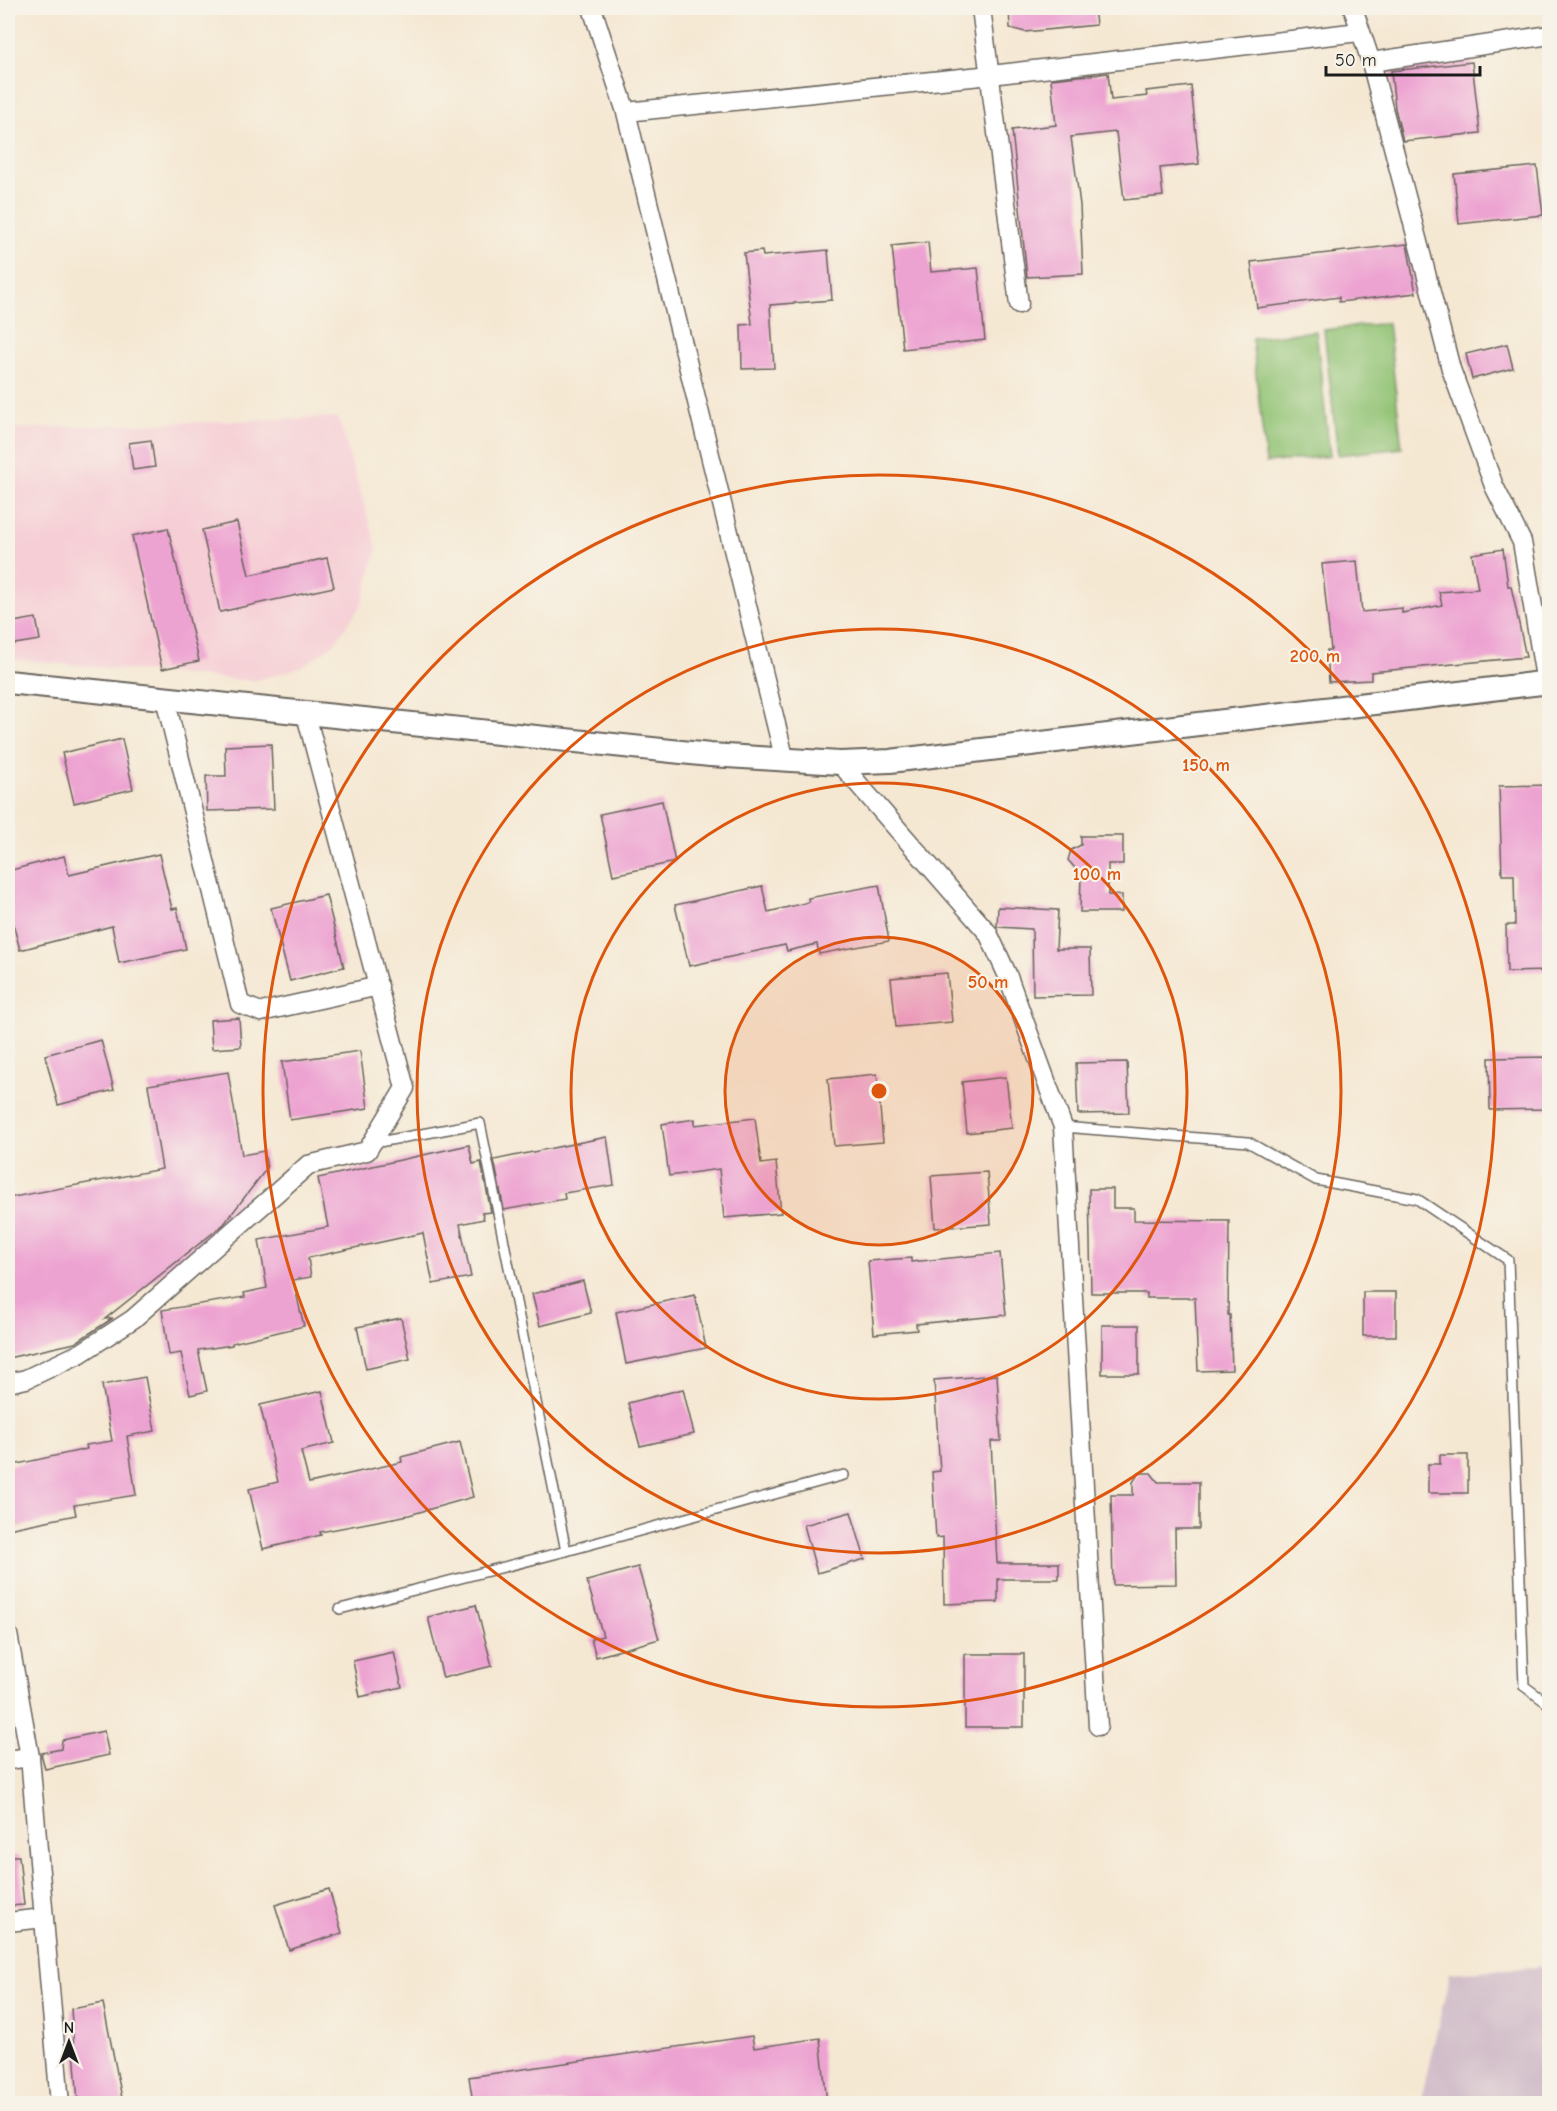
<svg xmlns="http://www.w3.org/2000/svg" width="1557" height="2111" font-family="'Comic Neue',sans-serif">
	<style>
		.built { fill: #f6cfd6 }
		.industrial { fill: #d1bdc9 }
		.green { fill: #92c374; stroke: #577048; stroke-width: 1.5 }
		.building { fill: #eda3d1 }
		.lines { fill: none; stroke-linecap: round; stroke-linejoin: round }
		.service-casing { stroke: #68635c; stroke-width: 12 }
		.minor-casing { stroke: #68635c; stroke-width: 21 }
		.tertiary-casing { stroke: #68635c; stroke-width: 26 }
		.service { stroke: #fff; stroke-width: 9 }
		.minor { stroke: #fff; stroke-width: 18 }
		.tertiary { stroke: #fff; stroke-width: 22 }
		.ring { fill: none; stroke: #de560d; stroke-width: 3 }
		.centre { fill: #de560d; stroke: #f7f3e8; stroke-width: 3 }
		.ring-label { font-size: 18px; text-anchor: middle; font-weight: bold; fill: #de560d; stroke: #f7f3e8; stroke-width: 4.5; stroke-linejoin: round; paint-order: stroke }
	</style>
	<rect width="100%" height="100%" fill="#f7f3e8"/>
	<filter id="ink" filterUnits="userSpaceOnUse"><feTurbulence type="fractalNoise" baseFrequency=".0167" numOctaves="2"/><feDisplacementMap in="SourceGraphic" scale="12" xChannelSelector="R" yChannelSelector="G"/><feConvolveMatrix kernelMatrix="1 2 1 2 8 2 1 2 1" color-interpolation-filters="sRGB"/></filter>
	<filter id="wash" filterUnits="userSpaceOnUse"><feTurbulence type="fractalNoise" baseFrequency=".008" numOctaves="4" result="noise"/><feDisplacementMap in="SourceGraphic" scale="24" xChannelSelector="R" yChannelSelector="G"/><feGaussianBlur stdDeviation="1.35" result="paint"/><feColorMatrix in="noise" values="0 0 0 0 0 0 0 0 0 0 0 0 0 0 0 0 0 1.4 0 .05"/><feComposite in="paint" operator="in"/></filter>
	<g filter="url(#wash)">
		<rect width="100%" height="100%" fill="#f5e8d3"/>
		<polygon class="built" points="338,417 377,548 362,604 334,644 302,667 254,681 8,659 8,429"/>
		<polygon class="industrial" points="1549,1966 1549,2103 1420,2103 1450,1973"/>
		<g class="green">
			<polygon points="1388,323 1402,448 1338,455 1324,330"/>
			<polygon points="1316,331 1330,456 1266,463 1252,338"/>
		</g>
		<g id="blocks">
			<g class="building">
				<polygon points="1009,8 1094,8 1096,25 1025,32 1010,28"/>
				<polygon points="1472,62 1480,133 1403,141 1395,108 1391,71"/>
				<polygon points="1108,73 1111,100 1147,96 1146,91 1191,86 1199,164 1160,168 1163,196 1124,200 1116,132 1071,137 1080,205 1083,274 1027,277 1012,130 1056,125 1051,79"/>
				<polygon points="1537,166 1543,215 1459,224 1454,174"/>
				<polygon points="928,242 931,272 978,268 985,340 903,349 892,246"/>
				<polygon points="1407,244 1416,293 1339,302 1339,297 1257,308 1251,262"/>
				<polygon points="828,250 832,300 770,305 774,368 742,369 741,325 752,324 744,253 762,251 763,256"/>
				<polygon points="1507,344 1513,368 1472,379 1466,354"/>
				<polygon points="151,440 155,467 133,470 129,443"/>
				<polygon points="237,522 249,575 327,558 334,587 220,612 202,530"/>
				<polygon points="168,528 199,661 162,669 132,536"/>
				<polygon points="1503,549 1508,586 1511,586 1526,657 1371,672 1371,680 1329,682 1327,650 1331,650 1322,564 1357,561 1362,612 1402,608 1402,613 1442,605 1439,592 1478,589 1472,554"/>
				<polygon points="36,618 40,640 8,645 8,623"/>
				<polygon points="122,739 133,789 74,803 62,753"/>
				<polygon points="271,744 274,809 207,811 206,776 226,776 225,746"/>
				<polygon points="1550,785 1550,971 1507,972 1506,925 1515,925 1514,875 1502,875 1499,786"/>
				<polygon points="662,801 675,862 613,875 600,814"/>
				<polygon points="1081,836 1123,836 1123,864 1108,864 1108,895 1122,895 1122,912 1080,912 1081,875 1068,860 1071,850 1081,845"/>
				<polygon points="159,854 172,909 177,908 186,949 119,963 112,926 20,950 8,904 8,871 64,856 69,875"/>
				<polygon points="879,885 889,941 819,954 817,944 787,951 785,945 689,966 675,905 762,886 768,912 809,902 808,898"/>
				<polygon points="326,895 344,967 290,981 271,908"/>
				<polygon points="998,907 1058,910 1056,949 1090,949 1091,995 1033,996 1032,929 997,927"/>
				<polygon points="947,973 952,1022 896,1027 891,978"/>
				<polygon points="239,1018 241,1047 212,1049 210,1020"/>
				<polygon points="101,1040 114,1090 58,1105 45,1055"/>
				<polygon points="360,1051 368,1108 290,1120 282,1062"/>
				<polygon points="1550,1057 1550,1109 1490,1110 1489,1058"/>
				<polygon points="1127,1062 1129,1113 1078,1114 1076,1063"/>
				<polygon points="228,1072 242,1155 264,1151 267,1168 224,1224 105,1319 113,1318 75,1343 8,1358 8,1198 162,1169 148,1085"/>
				<polygon points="877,1074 883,1142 834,1146 828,1079"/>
				<polygon points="1006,1077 1012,1128 967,1133 962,1082"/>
				<polygon points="755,1118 761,1164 776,1162 781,1213 724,1218 719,1169 669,1176 662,1124 695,1119 695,1125"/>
				<polygon points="607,1137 614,1185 564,1193 565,1199 504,1210 494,1160"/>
				<polygon points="469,1145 473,1164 481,1162 491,1212 482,1213 484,1219 460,1224 471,1277 433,1284 423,1233 308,1258 311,1277 293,1280 304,1326 232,1343 232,1345 198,1350 207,1391 190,1395 181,1353 169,1355 162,1310 245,1297 244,1293 267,1288 259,1240 328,1227 318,1178"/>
				<polygon points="987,1172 991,1224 935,1228 931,1176"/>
				<polygon points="1089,1189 1113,1189 1113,1208 1134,1208 1134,1220 1229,1221 1228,1315 1230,1315 1232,1370 1198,1371 1195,1298 1147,1298 1147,1293 1091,1293"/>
				<polygon points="1000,1253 1006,1315 916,1324 917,1330 874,1334 868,1261 911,1258 911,1262"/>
				<polygon points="583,1281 591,1313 540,1326 532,1294"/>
				<rect x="1363" y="1292" width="33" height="44"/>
				<polygon points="695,1295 706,1348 626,1364 616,1312"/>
				<polygon points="401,1318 410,1359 366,1369 357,1327"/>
				<rect x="1102" y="1325" width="37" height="49"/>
				<polygon points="997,1375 1001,1441 991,1441 997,1563 1059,1563 1059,1579 998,1579 998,1602 944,1604 943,1537 936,1538 932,1472 940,1471 934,1380"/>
				<polygon points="145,1377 155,1431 127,1436 136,1495 74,1505 76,1515 8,1529 8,1466 87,1449 86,1445 112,1441 102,1385"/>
				<polygon points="683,1389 694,1434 640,1446 628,1403"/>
				<polygon points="322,1391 334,1443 301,1451 309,1483 402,1462 401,1457 460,1442 473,1497 409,1515 320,1532 321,1535 263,1549 249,1489 278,1482 260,1405"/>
				<polygon points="1440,1455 1468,1455 1468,1493 1428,1493 1428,1464 1440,1464"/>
				<polygon points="1139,1473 1151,1473 1158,1482 1199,1482 1199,1529 1175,1529 1176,1584 1113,1585 1111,1495 1133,1495 1133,1482"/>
				<polygon points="851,1512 865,1559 817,1573 804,1525"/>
				<polygon points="638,1567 659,1639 596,1657 591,1639 603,1636 587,1581"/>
				<polygon points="476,1605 492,1666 443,1678 428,1617"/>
				<polygon points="394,1652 402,1687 360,1697 353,1661"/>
				<rect x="965" y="1654" width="59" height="73"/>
				<polygon points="104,1731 109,1755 45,1769 41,1753 61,1749 62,1740"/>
				<polygon points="8,1856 19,1856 24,1905 8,1906"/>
				<polygon points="329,1889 342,1933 289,1950 275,1905"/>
				<polygon points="103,2003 123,2103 78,2103 71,2009"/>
				<polygon points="752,2036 754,2048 820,2038 827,2103 473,2103 469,2077"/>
			</g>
		</g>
	</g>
	<g filter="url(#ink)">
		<use href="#blocks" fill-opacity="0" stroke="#68635c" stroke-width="1.5"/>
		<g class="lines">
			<defs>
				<g id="service">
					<polyline points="1063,1127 1248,1142 1316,1180 1417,1199 1508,1260 1524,1686 1550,1705"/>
					<polyline points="566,1551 844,1475"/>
					<polyline points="340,1609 566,1551 480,1123 374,1143"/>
				</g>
				<g id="minor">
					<polyline points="592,8 626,112 785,761"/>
					<polyline points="981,8 1019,304"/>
					<polyline points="1353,8 1371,62 1451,369 1494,486 1522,542 1546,683"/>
					<polyline points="1371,62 1550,35"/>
					<polyline points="626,112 991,75 1359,32"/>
					<polyline points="165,698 240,1004 261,1012 379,986"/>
					<polyline points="840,763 988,933 1007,974 1063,1127 1098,1726"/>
					<polyline points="8,1383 26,1379 81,1353 133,1319 308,1165 367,1151 405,1088 305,711"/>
					<polyline points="8,1634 30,1757 60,2104"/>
					<polyline points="8,1760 30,1757"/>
					<polyline points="8,1922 44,1918"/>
				</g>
				<polyline id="tertiary" points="8,682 710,755 840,763 890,761 1550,682"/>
			</defs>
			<use href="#service" class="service-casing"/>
			<use href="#minor" class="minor-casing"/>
			<use href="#tertiary" class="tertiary-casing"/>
			<use href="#service" class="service"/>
			<use href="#minor" class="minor"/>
			<use href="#tertiary" class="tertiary"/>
		</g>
	</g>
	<circle cx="879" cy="1091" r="154" fill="#de560d" fill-opacity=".12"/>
	<g class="ring">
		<circle cx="879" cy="1091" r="154"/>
		<circle cx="879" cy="1091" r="308"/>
		<circle cx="879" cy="1091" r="462"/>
		<circle cx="879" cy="1091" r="616"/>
	</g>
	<circle cx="879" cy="1091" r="9" class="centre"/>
	<g class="ring-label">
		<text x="1315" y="662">200 m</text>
		<text x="1206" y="771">150 m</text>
		<text x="1097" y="880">100 m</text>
		<text x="988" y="988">50 m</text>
	</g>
	<rect width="1557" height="2111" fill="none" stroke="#f7f3e8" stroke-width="30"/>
	<g transform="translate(69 2042)" stroke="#f7f3e8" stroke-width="4.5" paint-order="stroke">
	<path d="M0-4.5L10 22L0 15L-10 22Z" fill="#1c1c1c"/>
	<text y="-9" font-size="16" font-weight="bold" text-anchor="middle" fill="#1c1c1c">N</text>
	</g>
	<path d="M1326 66v9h154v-9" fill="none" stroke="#1c1c1c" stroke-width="3"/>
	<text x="1335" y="66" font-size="18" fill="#1c1c1c" stroke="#f7f3e8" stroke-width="4.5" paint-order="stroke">50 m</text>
</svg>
